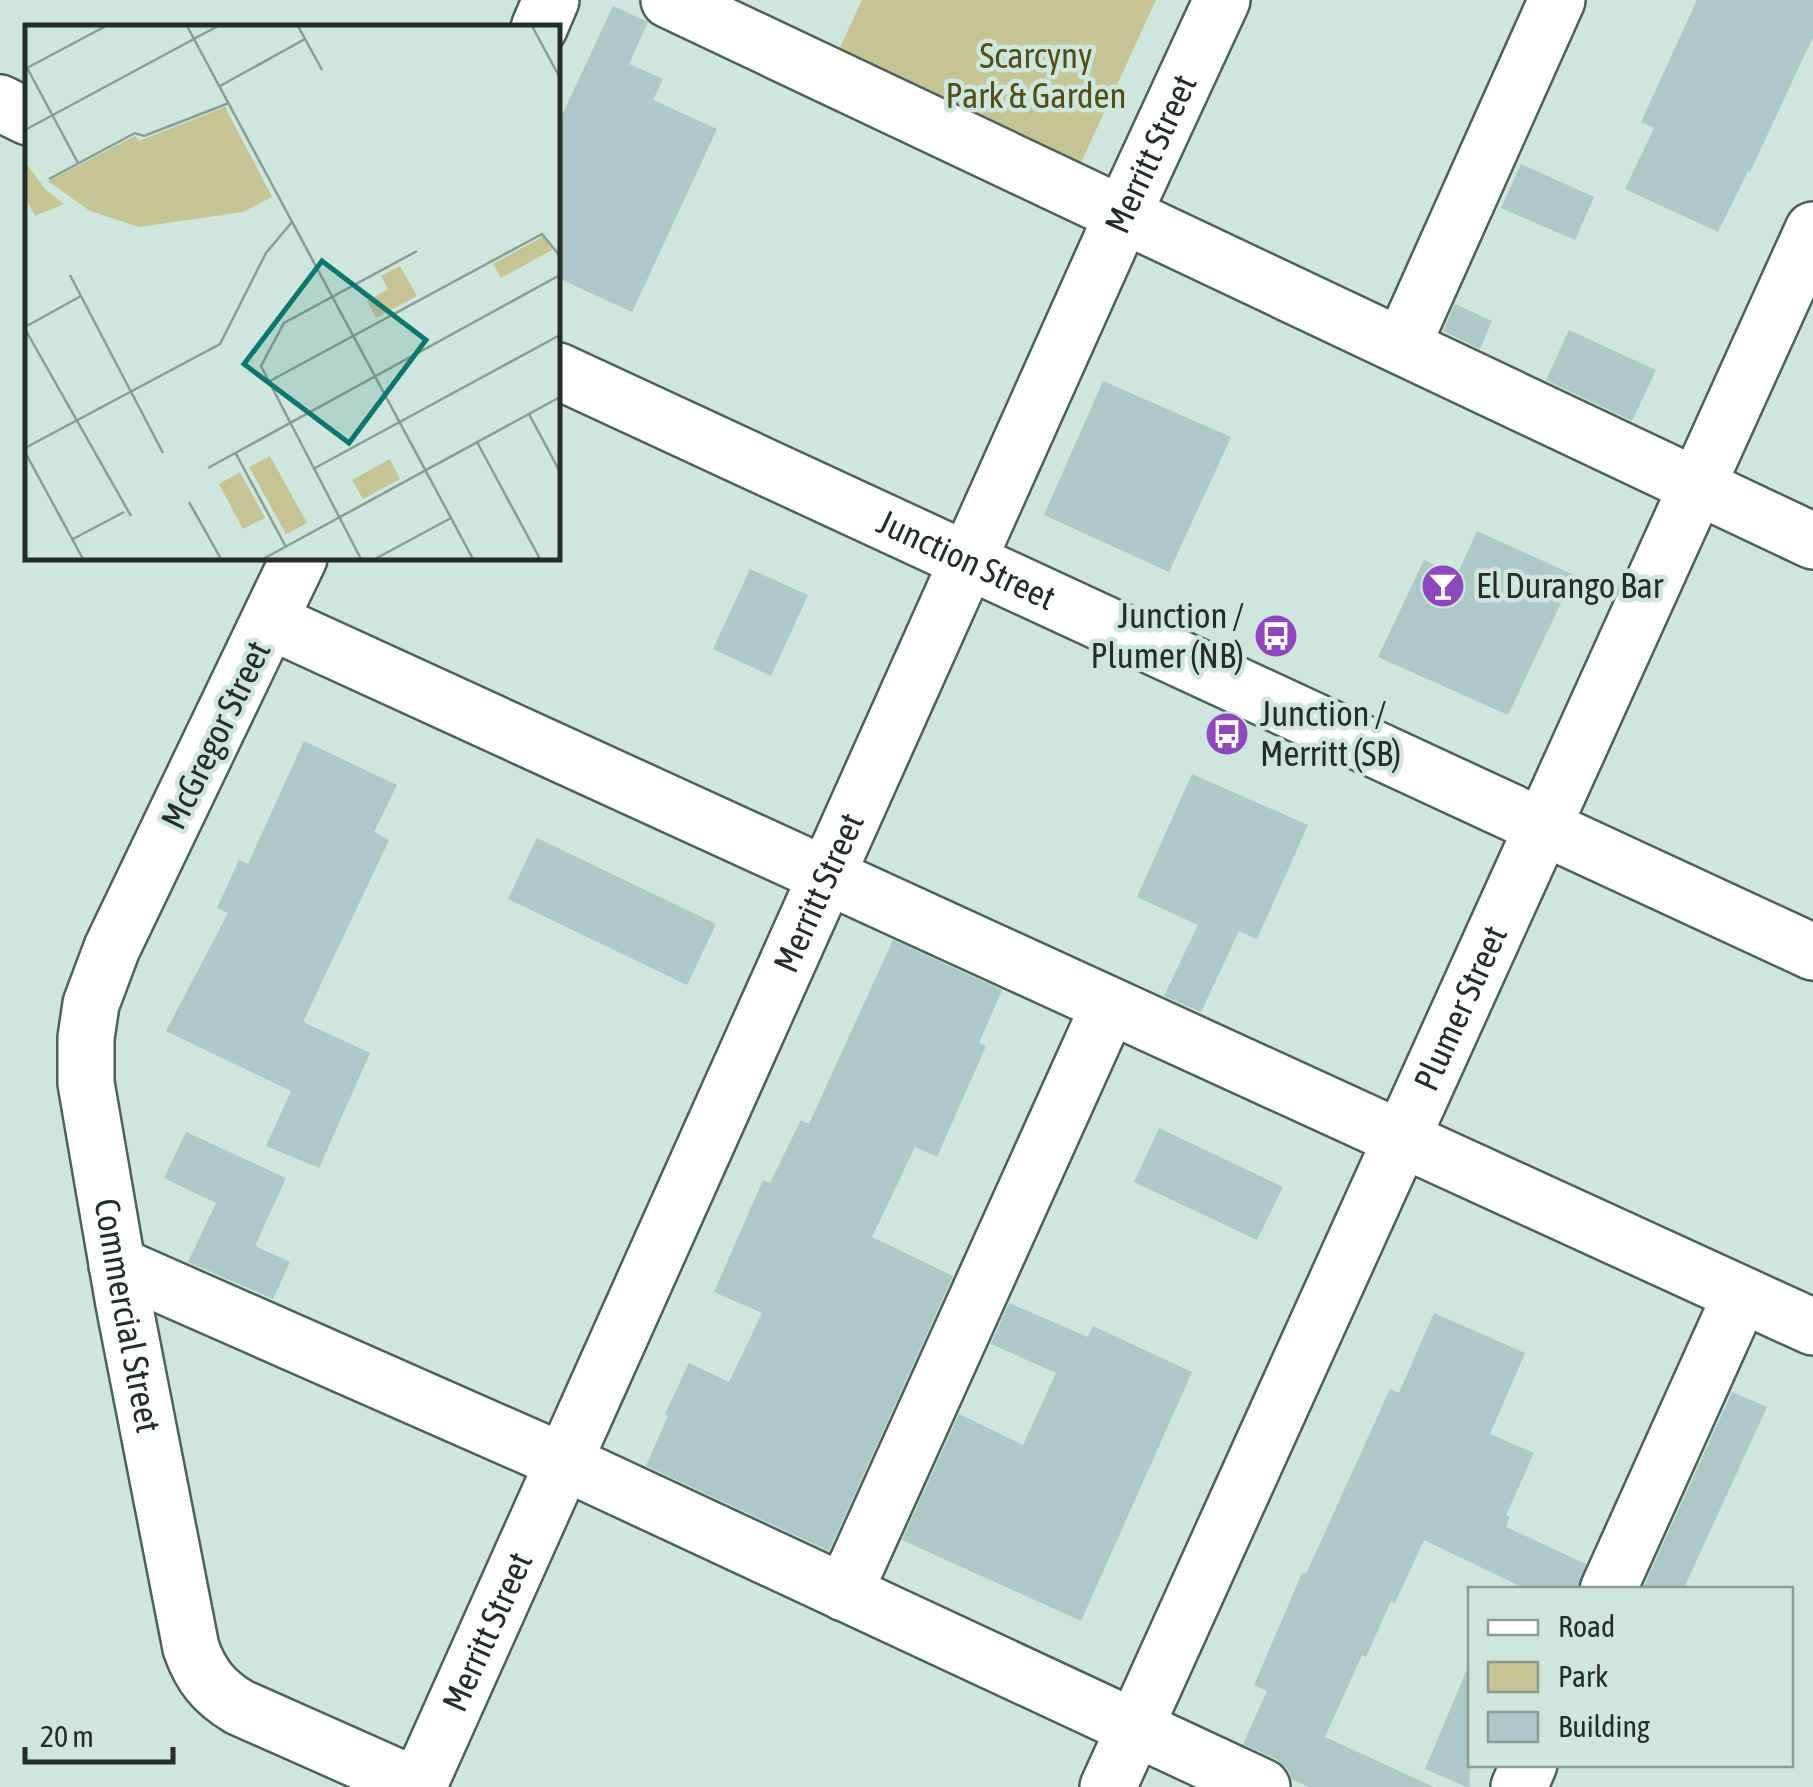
<svg xmlns="http://www.w3.org/2000/svg" width="1813" height="1787" font-family="'Asap Condensed',sans-serif">
	<style>
		.green { fill: #c5c495 }
		.building { fill: #acc8c7 }
		.lines { fill: none; stroke-linecap: round; stroke-linejoin: round }
		.minor-casing { stroke: #4c6157; stroke-width: 60 }
		.minor { stroke: #fff; stroke-width: 55 }
		.labels { text-anchor: middle; stroke-width: 9; stroke-linejoin: round; paint-order: stroke }
		.park-label { font-size: 35px; fill: #504f17; stroke: #cee6db }
		.street-label { font-size: 35px; fill: #242d29; stroke: #cee6db }
		.poi-label { font-size: 35px; fill: #242d29; stroke: #cee6db; text-anchor: start }
		.inset-road { fill: none; stroke: #8a9c94; stroke-width: 2.5 }
		.view { fill: #0f766e; fill-opacity: 0.15; stroke: #0f766e; stroke-width: 5 }
		.inset-edge { fill: none; stroke: #242d29; stroke-width: 5 }
	</style>
	<rect width="100%" height="100%" fill="#cee6db"/>
	<polygon class="green" points="862,0 1156,0 1074,178 831,67"/>
	<g class="building">
		<polygon points="1697,0 1813,0 1813,37 1750,172 1748,171 1718,232 1625,189 1654,128 1641,122"/>
		<polygon points="613,6 648,22 629,64 663,79 653,100 717,129 632,312 558,278 558,124"/>
		<polygon points="1521,164 1594,197 1575,240 1501,208"/>
		<polygon points="1455,304 1492,321 1480,349 1443,331"/>
		<polygon points="1569,330 1656,370 1632,421 1546,380"/>
		<polygon points="1103,381 1231,437 1169,572 1044,515"/>
		<polygon points="1477,531 1574,575 1508,715 1378,657 1424,560 1457,575"/>
		<polygon points="750,569 808,595 771,676 713,649"/>
		<polygon points="304,741 397,785 374,832 389,840 303,1022 370,1053 319,1168 266,1146 291,1091 166,1031 228,913 217,908 239,860 248,864"/>
		<polygon points="1192,774 1308,825 1257,939 1239,931 1201,1012 1164,996 1198,925 1137,897"/>
		<polygon points="537,838 716,924 687,985 508,899"/>
		<polygon points="893,940 1002,990 979,1043 986,1046 937,1157 915,1147 872,1237 953,1276 829,1551 646,1466 668,1416 665,1414 689,1363 729,1382 762,1313 714,1292 763,1180 770,1183 801,1120 809,1124"/>
		<polygon points="1159,1128 1283,1187 1257,1240 1134,1182"/>
		<polygon points="186,1132 286,1178 255,1246 290,1262 273,1299 188,1262 216,1203 164,1178"/>
		<polygon points="1009,1303 1088,1337 1093,1326 1192,1372 1081,1621 902,1540 959,1414 1023,1445 1056,1373 991,1344"/>
		<polygon points="1434,1313 1525,1353 1490,1434 1534,1453 1506,1515 1510,1517 1506,1527 1586,1564 1577,1590 1528,1590 1424,1540 1395,1603 1391,1601 1366,1657 1362,1655 1325,1737 1434,1787 1309,1787 1291,1779 1287,1768 1276,1759 1243,1744 1267,1691 1254,1685 1302,1573 1306,1574 1390,1389 1399,1393"/>
		<polygon points="1732,1392 1767,1407 1683,1590 1642,1590"/>
		<polygon points="1470,1662 1470,1787 1467,1787 1425,1769"/>
	</g>
	<g class="lines">
		<defs>
			<g id="minor">
				<polyline points="669,0 1813,541"/>
				<polyline points="539,28 551,0"/>
				<polyline points="0,103 28,117"/>
				<polyline points="1402,346 1557,0"/>
				<path id="s1" d="M558,371l1255,581"/>
				<path id="s2" d="M299,558l-187,390 -21,56 -5,34v45l38,221 67,344c10,28 23,44 48,59l180,80"/>
				<polyline points="270,621 1813,1327"/>
				<polyline points="117,1265 564,1462 1262,1787"/>
				<polyline points="1608,1590 1741,1295"/>
				<polyline points="844,1593 1109,1006"/>
				<path id="s3" d="M418,1787l706,-1575 98,-212"/>
				<path id="s4" d="M1108,1787l705,-1557"/>
				<polyline points="1519,1787 1529,1764"/>
			</g>
		</defs>
		<use href="#minor" class="minor-casing"/>
		<use href="#minor" class="minor"/>
	</g>
	<defs>
		<symbol id="bar-disc" viewBox="-11 -11 22 22"><circle r="9.5" fill="#8f48bb" stroke="#cee6db"/><path d="M-6-5H6L.8 .8V4.5H3.5V6h-7V4.5H-.8V.8Z" fill="#fff"/></symbol>
		<symbol id="bus-disc" viewBox="-11 -11 22 22"><circle r="9.5" fill="#8f48bb" stroke="#cee6db"/><path d="M-5-6H5V4H4V6H2V4H-2V6H-4V4H-5ZM-3.5-4V0h7V-4ZM-3.5 1.2v1.5H-2V1.2ZM2 1.2v1.5H3.5V1.2Z" fill="#fff"/></symbol>
	</defs>
	<g fill-rule="evenodd">
		<use href="#bar-disc" x="1418" y="561" width="50" height="50"/>
		<use href="#bus-disc" x="1251" y="611" width="50" height="50"/>
		<use href="#bus-disc" x="1202" y="709" width="50" height="50"/>
	</g>
	<g class="labels">
		<g class="park-label">
			<text x="1036" y="68">Scarcyny<tspan x="1036" dy="40">Park &amp; Garden</tspan></text>
		</g>
		<g class="street-label">
			<text dy="12" stroke="none"><textPath href="#s3" startOffset="1790">Merritt Street</textPath></text>
			<text dy="12" stroke="none"><textPath href="#s1" startOffset="450">Junction Street</textPath></text>
			<text transform="translate(216 735) rotate(-64)" y="12">McGregor Street</text>
			<text dy="12" stroke="none"><textPath href="#s3" startOffset="980">Merritt Street</textPath></text>
			<text dy="12" stroke="none"><textPath href="#s4" startOffset="855">Plumer Street</textPath></text>
			<text dy="12" stroke="none"><textPath href="#s2" startOffset="808">Commercial Street</textPath></text>
			<text dy="12" stroke="none"><textPath href="#s3" startOffset="170">Merritt Street</textPath></text>
		</g>
		<g class="poi-label">
			<text x="1476" y="598">El Durango Bar</text>
			<text x="1244" y="628" text-anchor="end">Junction /<tspan x="1244" dy="40">Plumer (NB)</tspan></text>
			<text x="1260" y="726">Junction /<tspan x="1260" dy="40">Merritt (SB)</tspan></text>
		</g>
	</g>
	<g transform="translate(25 25)">
		<rect width="535" height="535" fill="#cee6db"/>
		<path d="M200,82l47,90 -29,15 -104,15 -49,-16 -42,-30 87,-45 4,5zM0,137l21,28 18,14 -29,12 -10,-19zM519,211l8,14 -51,28 -8,-14zM375,241l17,30 -41,22 -9,-17 21,-12 -7,-13zM245,431l37,67 -21,11 -37,-67zM365,434l10,20 -37,20 -11,-19zM215,447l25,46 -22,11 -24,-45z" fill="#c5c495"/>
		<path class="inset-road" d="M162,1l286,533M273,1l24,44M507,1l28,52M0,39l53,99M0,44l81,-43M195,61l85,-47M0,105l193,-104M24,154l86,-46 9,3 85,-33M45,250l93,178M0,302l56,-31M0,304l106,187M243,357l274,-148 18,22M504,389l31,58M452,417l63,117M0,423l195,-104 46,-91 26,-31M0,427l58,107M210,427l51,95M183,443l352,-193M290,443l245,-133M164,477l32,57M48,514l51,-27M238,534l297,-162M336,534l-100,-193 23,-43 133,-72M350,534l76,-41"/>
		<path class="view" d="M297,236l104,79 -77,103 -105,-79z"/>
		<rect width="535" height="535" class="inset-edge"/>
	</g>
	<rect x="1468" y="1587" width="325" height="180" fill="#cee6db" stroke="#8a9c94" stroke-width="2.5"/>
	<rect x="1488" y="1620" width="50" height="15" fill="#ffffff" stroke="#8a9c94" stroke-width="2.5"/>
	<text x="1558" y="1637" font-size="30" fill="#242d29">Road</text>
	<rect x="1488" y="1662" width="50" height="30" fill="#c5c495" stroke="#8a9c94" stroke-width="2.5"/>
	<text x="1558" y="1687" font-size="30" fill="#242d29">Park</text>
	<rect x="1488" y="1712" width="50" height="30" fill="#acc8c7" stroke="#8a9c94" stroke-width="2.5"/>
	<text x="1558" y="1737" font-size="30" fill="#242d29">Building</text>
	<path d="M25 1747v15h148v-15" fill="none" stroke="#242d29" stroke-width="5"/>
	<text x="40" y="1747" font-size="30" fill="#242d29" stroke="#cee6db" stroke-width="8" paint-order="stroke">20 m</text>
</svg>
